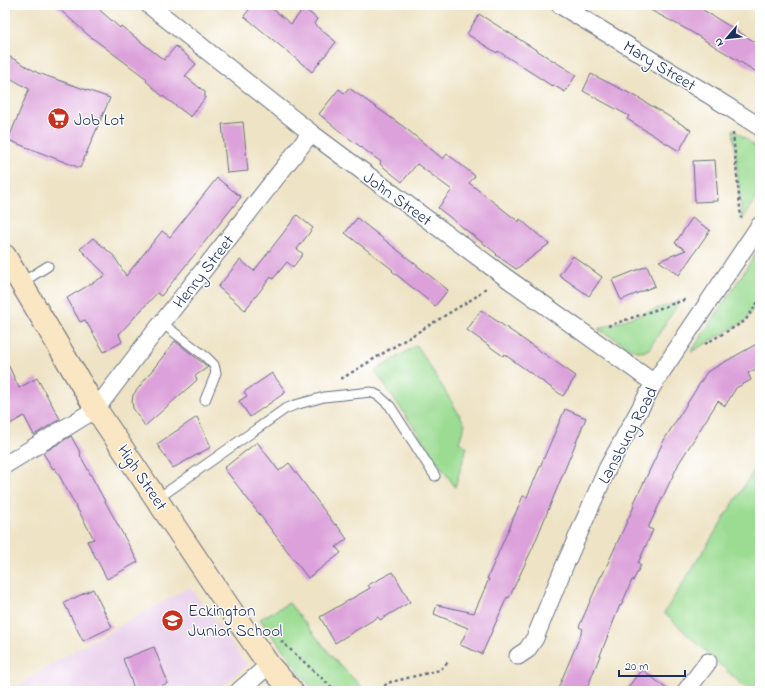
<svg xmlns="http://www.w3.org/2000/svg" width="765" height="696" font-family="'Indie Flower',sans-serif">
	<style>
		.built { fill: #ead1ec }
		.green { fill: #9bdc92; stroke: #5b8678 }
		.building { fill: #dca1da }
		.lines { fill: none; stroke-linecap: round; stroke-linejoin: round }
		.service-casing { stroke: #656e82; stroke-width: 11 }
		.minor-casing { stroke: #656e82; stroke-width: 19 }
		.secondary-casing { stroke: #656e82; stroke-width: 24 }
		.path { stroke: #656e82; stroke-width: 2.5; stroke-dasharray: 3 3; stroke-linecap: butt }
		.service { stroke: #fff; stroke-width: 9 }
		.minor { stroke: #fff; stroke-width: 17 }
		.secondary { stroke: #fbe6c3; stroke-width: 22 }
		.labels { text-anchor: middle; stroke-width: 3; stroke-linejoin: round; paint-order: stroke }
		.street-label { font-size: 17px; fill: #1b2f5e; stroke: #fff }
		.poi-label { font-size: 17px; fill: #1b2f5e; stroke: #fff; text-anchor: start }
	</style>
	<rect width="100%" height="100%" fill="#fff"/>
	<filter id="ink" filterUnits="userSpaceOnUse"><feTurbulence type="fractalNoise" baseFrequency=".025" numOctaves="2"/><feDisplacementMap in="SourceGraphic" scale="8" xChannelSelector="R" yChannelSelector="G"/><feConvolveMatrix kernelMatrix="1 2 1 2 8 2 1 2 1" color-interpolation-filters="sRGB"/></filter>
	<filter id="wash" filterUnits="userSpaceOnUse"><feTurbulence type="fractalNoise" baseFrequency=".012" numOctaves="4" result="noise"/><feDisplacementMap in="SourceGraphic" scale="16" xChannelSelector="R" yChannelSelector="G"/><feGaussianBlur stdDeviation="0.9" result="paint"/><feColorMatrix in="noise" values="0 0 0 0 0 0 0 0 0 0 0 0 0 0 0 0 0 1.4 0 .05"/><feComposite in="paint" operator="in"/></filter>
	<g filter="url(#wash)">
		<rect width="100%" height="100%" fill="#eee3c5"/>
		<polygon class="built" points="190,587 247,665 217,691 9,691 72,652"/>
		<g class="green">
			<polygon points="733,129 760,150 760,192 742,220"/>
			<polygon points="760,248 760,299 745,321 691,352"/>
			<polygon points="680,301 649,349 643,352 634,350 598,329"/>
			<polygon points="417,345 465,424 459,442 467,447 455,487 375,371"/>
			<polygon points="760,461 760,691 749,691 664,613"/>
			<polygon points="289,603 335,660 366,691 315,691 306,681 260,619"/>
		</g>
		<g id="blocks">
			<g class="building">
				<polygon points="55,5 94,5 120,28 121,26 164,60 176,46 196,64 185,76 205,92 205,98 191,117 160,94 146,81 147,79 87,34"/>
				<polygon points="253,5 268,5 291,24 304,8 317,19 314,24 336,42 312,72 244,16"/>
				<polygon points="641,5 695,5 760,45 760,74 688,30"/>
				<polygon points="479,14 576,75 565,92 553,85 552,86 498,51 497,53 467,34"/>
				<polygon points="5,54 38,73 110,98 80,168 8,140 29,89 5,75"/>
				<polygon points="591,74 637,97 691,130 679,151 627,119 629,116 583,91"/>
				<polygon points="349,88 404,127 443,159 447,154 455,160 475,176 469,183 519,222 520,219 549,244 516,269 496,255 497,254 438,208 452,190 417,164 402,182 380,164 381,162 342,133 319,114 339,89 344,93"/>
				<polygon points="243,122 248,171 227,173 222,124"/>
				<polygon points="715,160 718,201 695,202 693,161"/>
				<polygon points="217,178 241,197 161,296 157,293 119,334 122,342 104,352 85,320 80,322 67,298 106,275 80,249 93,238 114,256 126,276 162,231 170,237"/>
				<polygon points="297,215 313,228 297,249 303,254 293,267 287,262 273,279 271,277 245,310 218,287 240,260 254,271"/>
				<polygon points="357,218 448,290 435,306 392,271 393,270 345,233"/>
				<polygon points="692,218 710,230 679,275 659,261 686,250 675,243"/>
				<polygon points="573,256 602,277 589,296 559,275"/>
				<polygon points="647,266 655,286 621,300 612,280"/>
				<polygon points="481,310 576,376 563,396 504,354 503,356 467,330"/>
				<polygon points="175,341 208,367 195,376 197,380 145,426 133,408 132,402 133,395"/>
				<polygon points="760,342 760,367 748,373 751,380 736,388 725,406 718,401 679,463 648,528 653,530 638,563 641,565 633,581 632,580 621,606 620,605 586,691 557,691 583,629 579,627 601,576 602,576 634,506 633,505 664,440 707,372"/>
				<polygon points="5,358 19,388 37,378 60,419 34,435 24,416 5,427"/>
				<polygon points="272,373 286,392 250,417 239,401 247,396 244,392"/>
				<polygon points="565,409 586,418 533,547 509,598 507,597 482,654 460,645 468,628 434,614 437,605 474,613 489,579 487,579 523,496 527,497"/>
				<polygon points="197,417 211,447 173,468 157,444"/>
				<polygon points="71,436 81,454 80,455 138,562 107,579 87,541 94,539 55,468 53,469 43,453"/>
				<polygon points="257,442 279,471 289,463 335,525 336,524 347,539 336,547 341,553 308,578 224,468"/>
				<polygon points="393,572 410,602 380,620 378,617 335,643 320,617 370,588 368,585"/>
				<polygon points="93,589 112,627 83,641 64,603"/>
				<polygon points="154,647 168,683 147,691 135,691 123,659"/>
				<polygon points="642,669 669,691 625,691"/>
			</g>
		</g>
	</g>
	<g filter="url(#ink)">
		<use href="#blocks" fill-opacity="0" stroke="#656e82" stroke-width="1"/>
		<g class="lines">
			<defs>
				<g id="service">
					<polyline points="21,283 48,266"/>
					<polyline points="162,323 206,357 214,365 216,373 205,400"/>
					<polyline points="157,499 285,409 295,405 324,397 371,392 379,396 390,406 435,476"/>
				</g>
				<g id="minor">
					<polyline points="149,5 311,133 501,274 654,383"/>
					<polyline points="560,5 711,96 760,127"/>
					<polyline points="5,465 96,409 143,347 311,133"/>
					<polyline points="518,656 527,650 535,638 564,567 608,467 654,383 760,225"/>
					<polyline points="239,691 269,665"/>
					<polyline points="686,691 708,662"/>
				</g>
				<polyline id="secondary" points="5,256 96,409 243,628 269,665 292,691"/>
			</defs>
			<use href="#service" class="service-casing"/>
			<use href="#minor" class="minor-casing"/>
			<use href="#secondary" class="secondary-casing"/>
			<g class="path">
				<polyline points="733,133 741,218"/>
				<polyline points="608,326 687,299"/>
				<polyline points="705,344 745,321 760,299"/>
				<polyline points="341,379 477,296 486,288"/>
				<polyline points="281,641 336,691"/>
				<polyline points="381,691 387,683 440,670 449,661"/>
			</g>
			<use href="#service" class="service"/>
			<use href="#minor" class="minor"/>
			<use href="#secondary" class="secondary"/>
		</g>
	</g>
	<defs>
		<symbol id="supermarket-disc" viewBox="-11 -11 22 22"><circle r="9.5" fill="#c8321e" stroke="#fff"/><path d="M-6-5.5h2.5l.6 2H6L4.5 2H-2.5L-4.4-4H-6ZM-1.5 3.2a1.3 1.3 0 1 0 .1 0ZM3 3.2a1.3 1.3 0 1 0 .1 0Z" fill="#fff"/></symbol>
		<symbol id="school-disc" viewBox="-11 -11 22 22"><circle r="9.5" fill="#c8321e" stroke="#fff"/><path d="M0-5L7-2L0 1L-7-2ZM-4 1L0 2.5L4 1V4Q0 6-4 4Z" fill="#fff"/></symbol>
	</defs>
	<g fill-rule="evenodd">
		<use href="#supermarket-disc" x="46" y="106" width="25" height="25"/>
		<use href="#school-disc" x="160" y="608" width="25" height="25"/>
	</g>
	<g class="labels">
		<g class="street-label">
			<text transform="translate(660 65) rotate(31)" y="6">Mary Street</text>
			<text transform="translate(398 198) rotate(36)" y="6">John Street</text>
			<text transform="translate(203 271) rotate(-52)" y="6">Henry Street</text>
			<text transform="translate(627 435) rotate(-62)" y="6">Lansbury Road</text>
			<text transform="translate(143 477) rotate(56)" y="6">High Street</text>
		</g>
		<g class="poi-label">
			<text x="74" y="125">Job Lot</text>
			<text x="188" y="616">Eckington<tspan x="188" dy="20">Junior School</tspan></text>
		</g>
	</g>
	<rect width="765" height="696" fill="none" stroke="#fff" stroke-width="20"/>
	<g transform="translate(727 38) rotate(242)" stroke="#ffffff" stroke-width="3" paint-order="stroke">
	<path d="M0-3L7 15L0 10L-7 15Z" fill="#1b2f5e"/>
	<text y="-6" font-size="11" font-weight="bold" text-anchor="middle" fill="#1b2f5e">N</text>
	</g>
	<path d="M619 670v6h66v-6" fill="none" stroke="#1b2f5e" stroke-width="2"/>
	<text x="625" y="670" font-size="12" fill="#1b2f5e" stroke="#ffffff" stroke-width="3" paint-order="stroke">20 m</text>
</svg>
